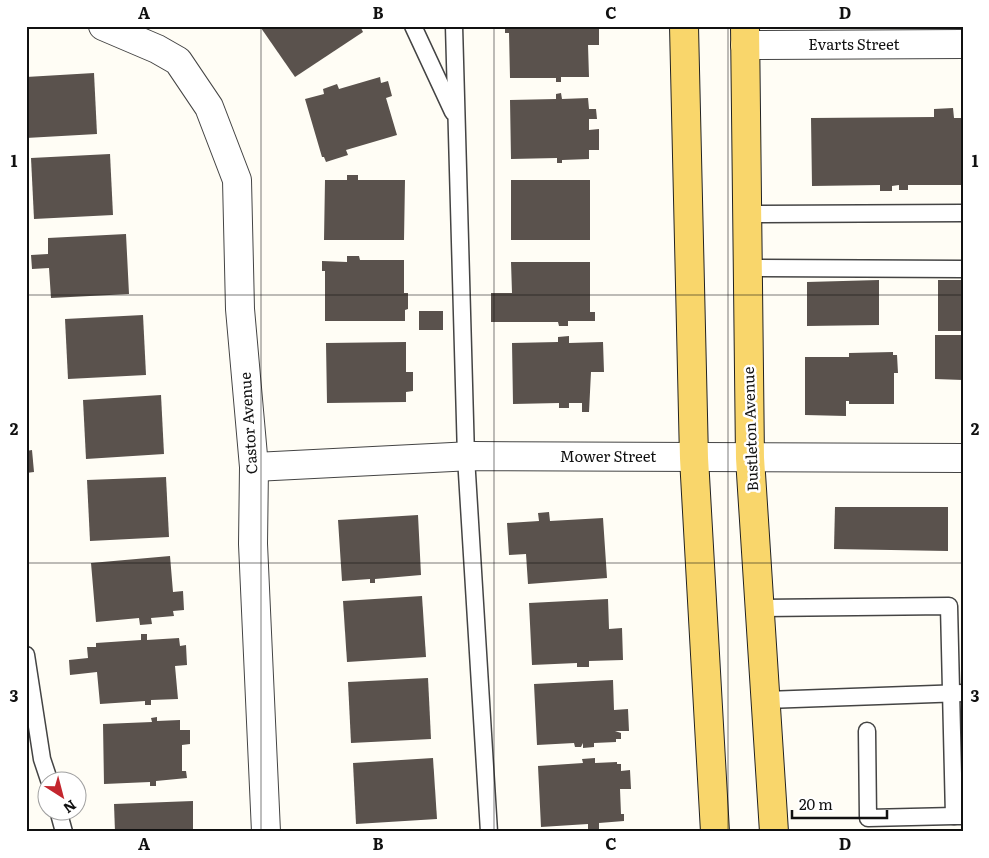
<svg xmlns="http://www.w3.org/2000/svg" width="989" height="858" font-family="Literata,serif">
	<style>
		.building { fill: #5a524d }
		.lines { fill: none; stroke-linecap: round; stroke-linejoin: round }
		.service-casing { stroke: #444; stroke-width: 19 }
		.minor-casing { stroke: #444; stroke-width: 30 }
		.primary-casing { stroke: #222; stroke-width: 30 }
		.service { stroke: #fff; stroke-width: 16 }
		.minor { stroke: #fff; stroke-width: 28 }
		.primary { stroke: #f9d66b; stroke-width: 28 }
		.grid { fill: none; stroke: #111; stroke-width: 1; stroke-opacity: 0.55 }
		.labels { text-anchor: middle; stroke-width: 5; stroke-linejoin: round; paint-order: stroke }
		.street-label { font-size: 15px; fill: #111; stroke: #fff }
		.neatline { fill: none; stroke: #111; stroke-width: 2 }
		.grid-label { font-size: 16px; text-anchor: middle; font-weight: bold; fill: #111 }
	</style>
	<rect width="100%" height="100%" fill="#fffdf5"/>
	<g class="building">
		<polygon points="263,26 360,26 363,32 295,77 261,28"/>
		<polygon points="509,26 599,26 599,45 588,45 589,77 561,77 561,82 556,82 556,78 510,78 509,33 505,33 505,28"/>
		<polygon points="94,73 97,134 26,138 26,77"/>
		<polygon points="380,77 381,83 388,81 392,96 386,98 397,135 346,150 348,155 326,162 324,157 322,157 305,99 324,94 323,89 337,84 339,89"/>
		<polygon points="561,93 562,99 588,98 589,109 596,109 597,119 589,119 589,130 599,129 599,150 589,150 589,159 562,160 562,163 557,163 557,158 511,159 510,100 556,99 556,94"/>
		<polygon points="953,108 954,118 963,118 963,185 908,185 908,190 899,190 899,185 892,186 892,191 880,191 880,185 812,186 811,118 934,117 934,109"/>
		<polygon points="110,154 113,215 34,219 31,158"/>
		<polygon points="347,175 358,175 358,180 405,180 404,240 324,240 325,180 347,180"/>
		<rect x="511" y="180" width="79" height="60"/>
		<polygon points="126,234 129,294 51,298 49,268 32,269 31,255 48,254 48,238"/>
		<polygon points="347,256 359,256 360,260 404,260 404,293 408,293 408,309 405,310 405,321 325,321 325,271 322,271 322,261 347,262"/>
		<polygon points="511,262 590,262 590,312 595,312 595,321 568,321 568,326 559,326 558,322 491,322 491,293 512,293"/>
		<polygon points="879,280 879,325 807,326 807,282"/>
		<rect x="938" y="280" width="25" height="51"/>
		<rect x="419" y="311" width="24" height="19"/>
		<polygon points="143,315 146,375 68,379 65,319"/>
		<polygon points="935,335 963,335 963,380 935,379"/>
		<polygon points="569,336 569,343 603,342 604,372 591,372 589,412 582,412 582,403 569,403 569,408 559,408 559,403 513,404 512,343 558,342 558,337"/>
		<polygon points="406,342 406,372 413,372 413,391 406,392 406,402 327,403 326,343"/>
		<polygon points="893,352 893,355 897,355 898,373 894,373 894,404 849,404 849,401 846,401 846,416 805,415 805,357 849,357 849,353"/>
		<polygon points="161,395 164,454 86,459 83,400"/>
		<polygon points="32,450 34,472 26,473 26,451"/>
		<polygon points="166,477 169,537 90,541 87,480"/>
		<polygon points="835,507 948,507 948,551 834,549"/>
		<polygon points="549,512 550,521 603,518 607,578 528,584 526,554 509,555 507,523 539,521 538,513"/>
		<polygon points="418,515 421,575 375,579 375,583 370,583 370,579 342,581 338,520"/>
		<polygon points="170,556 173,592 183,591 184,610 173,611 174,616 151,618 152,624 140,625 139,618 96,622 91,563"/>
		<polygon points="422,596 426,657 347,662 343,601"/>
		<polygon points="608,599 609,629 622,628 623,660 589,661 589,667 577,667 577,663 532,665 529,603"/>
		<polygon points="141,634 147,634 147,640 179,638 180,646 186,645 187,665 175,666 178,699 151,700 151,705 145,705 145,701 100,704 97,672 70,675 69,660 88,658 87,647 96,647 96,643 141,640"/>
		<polygon points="428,678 431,739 351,743 348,682"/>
		<polygon points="613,680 614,710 628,709 629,731 615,731 621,733 621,739 616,739 616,742 594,743 594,747 583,748 583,743 581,747 575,747 574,743 537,745 534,684"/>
		<polygon points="157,717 157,721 180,720 180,730 190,730 190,744 182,745 182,771 186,771 187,778 156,781 156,786 150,786 150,782 104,784 103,724 152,722 151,718"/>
		<polygon points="433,758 437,819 356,824 353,763"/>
		<polygon points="595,758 595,763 617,762 617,764 621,764 621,771 630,770 631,789 620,789 621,814 624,814 624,821 599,823 599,829 588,830 588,824 541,827 538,766 583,763 582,759"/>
		<polygon points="193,801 193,832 115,832 114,804"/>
	</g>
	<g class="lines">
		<defs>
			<g id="service">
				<polyline points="413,26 453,112"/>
				<polyline points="454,26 466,457 489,832"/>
				<polyline points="747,214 963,213"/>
				<polyline points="748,268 963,269"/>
				<polyline points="762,608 949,606 954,816 963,816"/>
				<polyline points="26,655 42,759 49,780"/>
				<polyline points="766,700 963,693"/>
				<polyline points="867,731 868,818 954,816"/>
				<polyline points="58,810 64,832"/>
			</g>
			<g id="minor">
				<polyline points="103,26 157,49 178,61 209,107 237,180 240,309 254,467 253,544 266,832"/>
				<polyline points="745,45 963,44"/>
				<polyline points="254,467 472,456 963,458"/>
			</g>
			<g id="primary">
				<polyline points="684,26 694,458 715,832"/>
				<polyline points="745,26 750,458 774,832"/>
			</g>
		</defs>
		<use href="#service" class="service-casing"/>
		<use href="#minor" class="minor-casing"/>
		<use href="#primary" class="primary-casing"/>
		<use href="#service" class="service"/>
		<use href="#minor" class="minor"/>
		<use href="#primary" class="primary"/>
	</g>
	<path class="grid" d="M261,26v806M494,26v806M728,26v806M26,295h937M26,563h937"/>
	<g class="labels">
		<g class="street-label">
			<text x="854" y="50">Evarts Street</text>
			<text transform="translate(249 423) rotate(-94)" y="5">Castor Avenue</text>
			<text transform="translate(751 429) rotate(-92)" y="5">Bustleton Avenue</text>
			<text x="608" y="462">Mower Street</text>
		</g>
	</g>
	<rect width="989" height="858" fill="none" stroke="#ffffff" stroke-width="55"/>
	<g transform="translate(62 796) rotate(144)"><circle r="24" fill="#ffffff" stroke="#a0a0a0"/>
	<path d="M0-4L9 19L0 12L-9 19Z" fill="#c4262e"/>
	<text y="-8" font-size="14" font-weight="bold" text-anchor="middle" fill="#111111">N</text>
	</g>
	<path d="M792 810v8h95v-8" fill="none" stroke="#111111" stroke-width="2.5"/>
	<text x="799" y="810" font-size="15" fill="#111111" stroke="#ffffff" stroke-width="4" paint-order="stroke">20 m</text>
	<rect x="28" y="28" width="934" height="802" class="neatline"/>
	<g class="grid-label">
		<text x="144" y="19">A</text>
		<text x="378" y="19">B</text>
		<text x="611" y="19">C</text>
		<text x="845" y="19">D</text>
		<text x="14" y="167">1</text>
		<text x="975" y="167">1</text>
		<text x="14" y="435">2</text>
		<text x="975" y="435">2</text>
		<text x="14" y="702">3</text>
		<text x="975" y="702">3</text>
		<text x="144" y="850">A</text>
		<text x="378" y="850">B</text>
		<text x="611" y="850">C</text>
		<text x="845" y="850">D</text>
	</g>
</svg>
